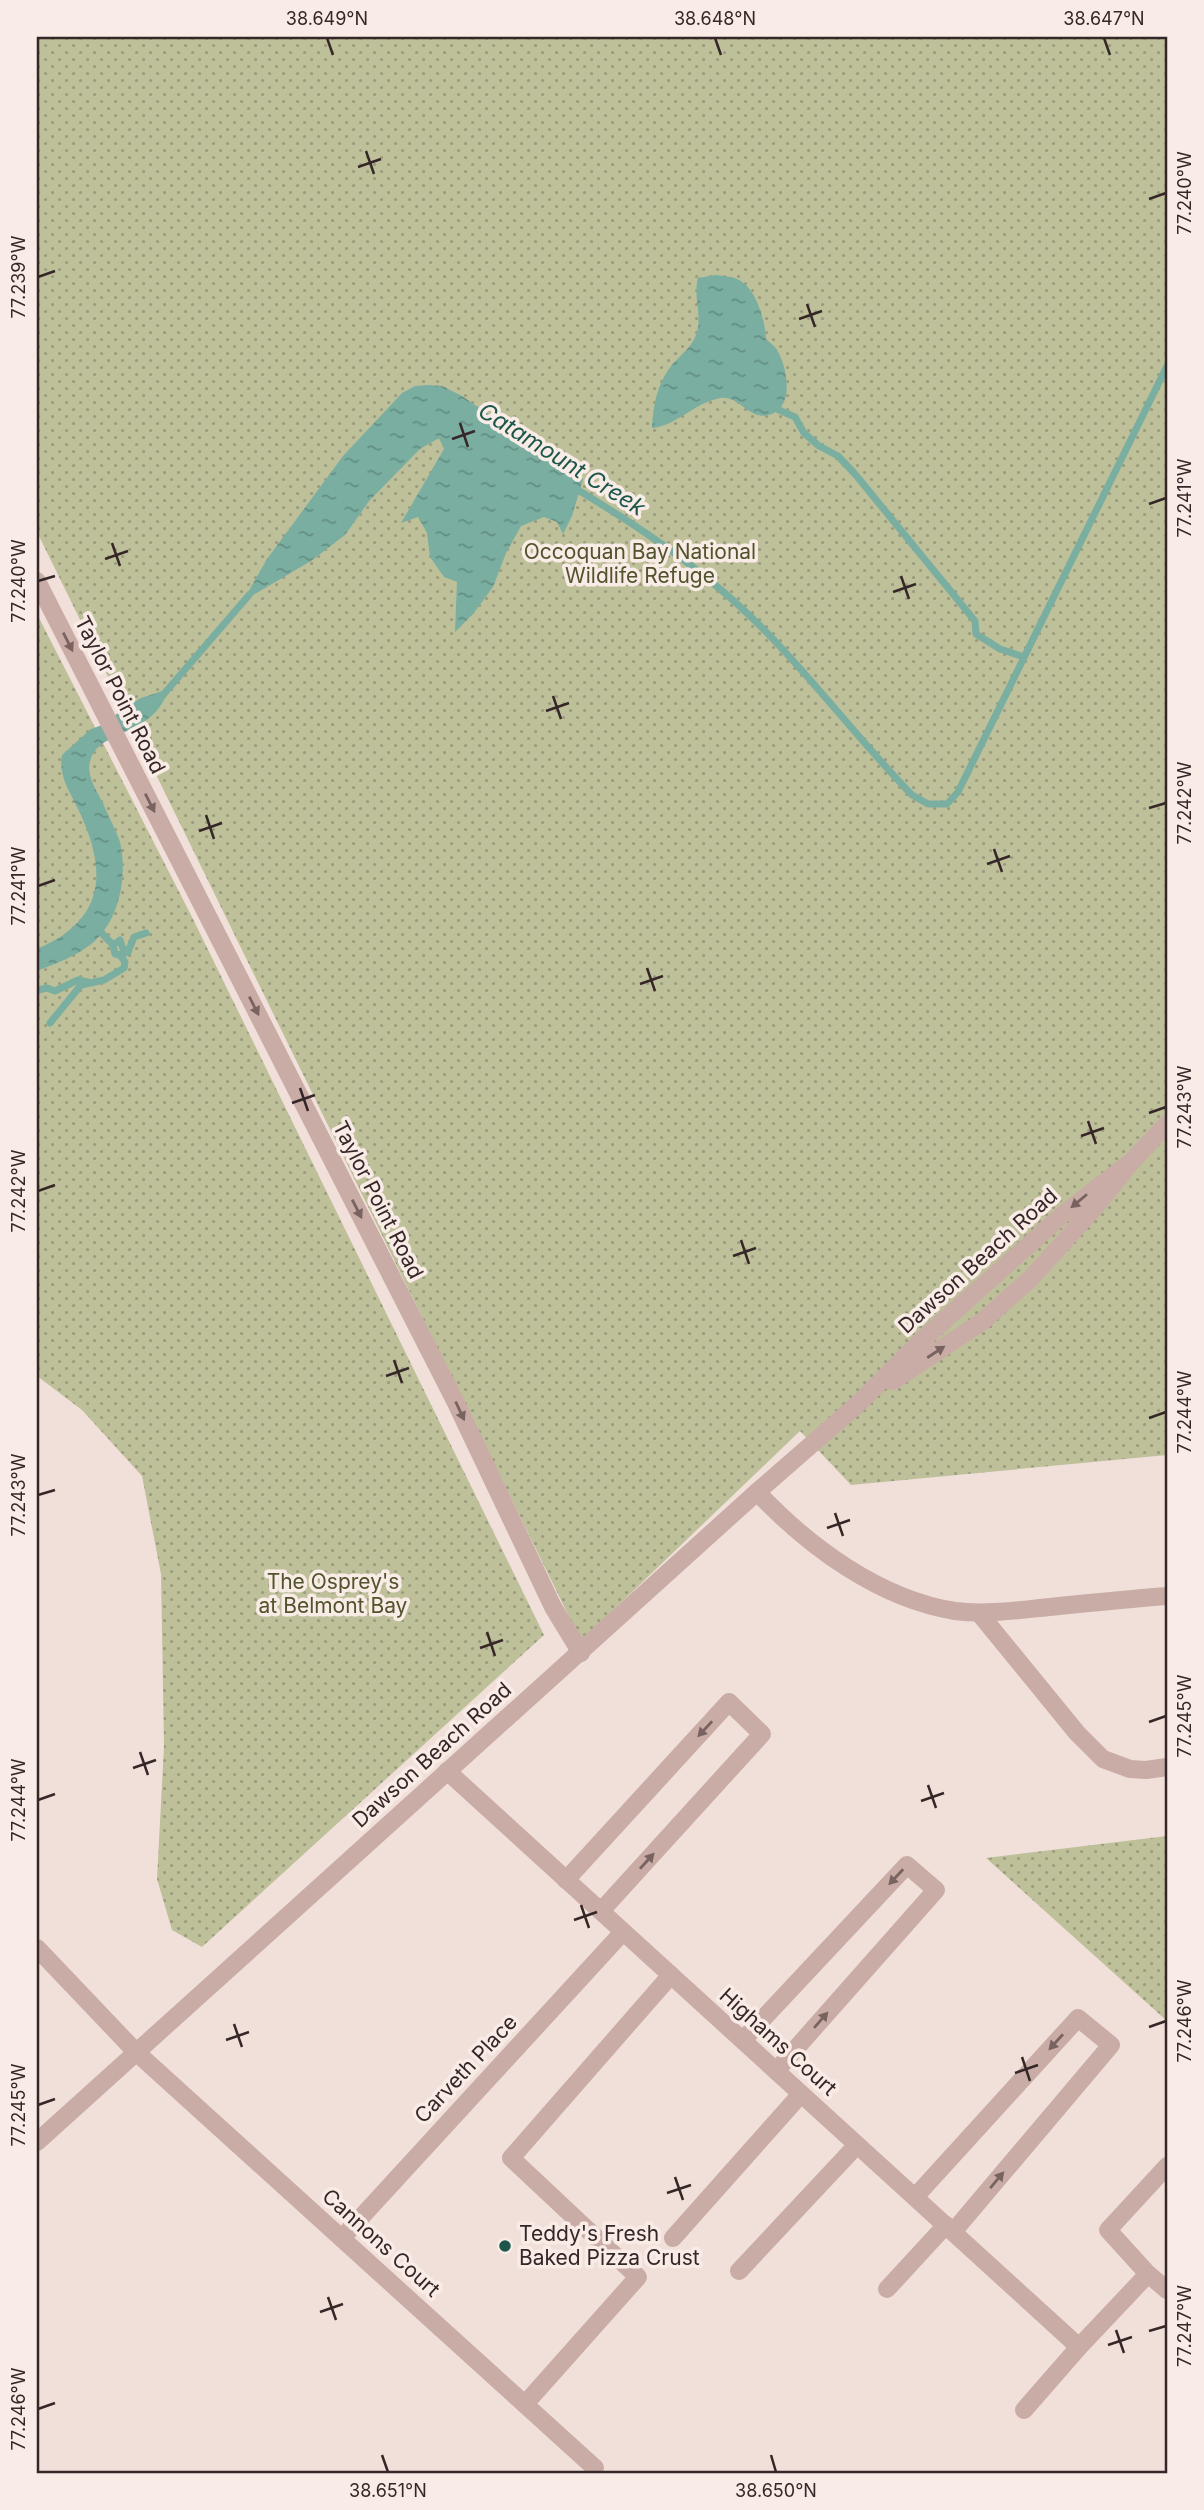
<svg xmlns="http://www.w3.org/2000/svg" width="1204" height="2510" font-family="Inter,sans-serif">
	<style>
		.park { fill: url(#park-dots) }
		.water { fill: url(#water-ripples) }
		.lines { fill: none; stroke-linecap: round; stroke-linejoin: round }
		.stream { stroke: #79aea1; stroke-width: 7 }
		.minor { stroke: #c9aca6; stroke-width: 18 }
		.oneway { fill: #786360 }
		.ticks { fill: none; stroke: #352727; stroke-width: 2.5 }
		.poi-dot { fill: #1d564a; stroke: #f9ebe6; stroke-width: 2.5 }
		.labels { text-anchor: middle; stroke-width: 7; stroke-linejoin: round; paint-order: stroke }
		.park-label { font-size: 21px; fill: #50532b; stroke: #f9ebe6 }
		.street-label { font-size: 21px; fill: #352727; stroke: #f9ebe6 }
		.poi-label { font-size: 21px; fill: #352727; stroke: #f9ebe6; text-anchor: start }
		.water-label { font-size: 23px; font-style: italic; fill: #1d564a; stroke: #f9ebe6 }
		.neatline { fill: none; stroke: #352727; stroke-width: 2.5 }
		.ticks-label { font-size: 18px; text-anchor: middle; fill: #352727 }
	</style>
	<defs>
		<pattern id="park-dots" width="8" height="8" patternUnits="userSpaceOnUse" patternTransform="scale(1.75)"><rect width="8" height="8" fill="#bec09a"/><path d="M2 2h.1M6 6h.1" fill="none" stroke="#9b9c7e" stroke-width="1.8" stroke-linecap="round"/></pattern>
		<pattern id="water-ripples" width="26" height="14" patternUnits="userSpaceOnUse" patternTransform="scale(1.75)"><rect width="26" height="14" fill="#79aea1"/><path d="M2 4q2-2 4 0t4 0M15 11q2-2 4 0t4 0" fill="none" stroke="#648e83"/></pattern>
	</defs>
	<rect width="100%" height="100%" fill="#f1e0da"/>
	<g class="park">
		<polygon points="37,37 1167,37 1167,1455 851,1485 800,1431 581,1641 37,532"/>
		<polygon points="37,614 192,917 544,1635 202,1947 172,1930 157,1879 164,1746 161,1574 142,1476 82,1410 37,1376"/>
		<polygon points="1167,1836 1167,2021 986,1858"/>
	</g>
	<g class="water">
		<path d="M715,275c7,1 15,1 22,4 19,8 28,41 29,60 3,3 9,7 11,11 11,18 18,59 -9,65 -20,5 -28,-20 -48,-17 -26,5 -44,28 -68,30 1,-22 5,-44 19,-62 9,-11 22,-19 26,-34 5,-17 -4,-35 1,-54z"/>
		<polygon points="428,385 442,386 462,396 583,479 572,516 563,534 557,522 544,517 521,526 506,553 493,587 473,614 455,632 457,582 444,577 430,557 427,533 418,517 401,523 444,449 439,438 420,449 370,500 345,535 311,561 243,601 267,559 343,456 402,393 415,386"/>
		<path d="M168,689c-12,46 -66,40 -77,69 -7,19 8,34 14,50 4,9 13,27 15,34 8,35 -1,81 -30,103 -16,12 -35,19 -53,26v-22c68,-29 71,-77 42,-138 -8,-18 -21,-34 -17,-56l29,-26 11,-4 24,-18 15,-9z"/>
	</g>
	<g class="lines">
		<g class="stream">
			<polyline points="779,410 795,417 804,433 819,446 838,456 855,474 975,621 976,634 1000,649 1021,656"/>
			<path d="M573,487c48,29 97,60 141,97 75,61 131,142 198,211l16,9h19l11,-12 209,-426"/>
			<polyline points="163,695 249,595"/>
			<polyline points="113,945 120,940 123,949 128,952"/>
			<polyline points="120,955 128,952 134,937 146,933"/>
			<polyline points="38,990 47,988 55,991 78,980 88,982"/>
			<polyline points="50,1023 81,985 104,980 124,968 125,962 120,955 115,954 113,945 97,928"/>
		</g>
		<g class="minor">
			<polyline points="37,581 455,1401 553,1607 581,1653"/>
			<polyline points="893,1381 983,1321 1031,1278 1096,1206 1133,1160 1167,1124"/>
			<path d="M757,1492c51,54 122,107 198,119 31,4 64,-1 95,-4 39,-4 78,-8 117,-11"/>
			<polyline points="979,1613 1077,1733 1103,1759 1130,1769 1146,1770 1167,1767"/>
			<polyline points="447,1771 1079,2347"/>
			<polyline points="566,1880 729,1702 762,1734 601,1911"/>
			<polyline points="37,1948 136,2052 595,2468"/>
			<polyline points="743,2040 907,1865 936,1890 776,2071"/>
			<polyline points="37,2142 757,1492 859,1403 919,1343 1061,1216 1133,1160"/>
			<polyline points="1167,2166 1108,2230 1148,2274 1167,2290"/>
			<polyline points="915,2197 1078,2018 1111,2045 953,2232"/>
			<polyline points="342,2238 623,1932"/>
			<polyline points="673,2238 801,2094"/>
			<polyline points="739,2271 857,2145"/>
			<polyline points="887,2289 946,2225"/>
			<polyline points="525,2404 638,2277 511,2158 671,1975"/>
			<polyline points="1024,2410 1079,2347 1148,2274"/>
		</g>
	</g>
	<defs><path id="oneway-solid" d="M-6-.8H1V-3.2L6.5 0L1 3.2V.8H-6Z" transform="scale(1.75)"/></defs>
	<g class="oneway">
		<use href="#oneway-solid" transform="translate(68 642) rotate(63)"/>
		<use href="#oneway-solid" transform="translate(150 803) rotate(63)"/>
		<use href="#oneway-solid" transform="translate(254 1006) rotate(63)"/>
		<use href="#oneway-solid" transform="translate(1079 1201) rotate(140)"/>
		<use href="#oneway-solid" transform="translate(357 1209) rotate(63)"/>
		<use href="#oneway-solid" transform="translate(936 1352) rotate(-33)"/>
		<use href="#oneway-solid" transform="translate(460 1411) rotate(65)"/>
		<use href="#oneway-solid" transform="translate(705 1729) rotate(133)"/>
		<use href="#oneway-solid" transform="translate(647 1861) rotate(-48)"/>
		<use href="#oneway-solid" transform="translate(896 1877) rotate(133)"/>
		<use href="#oneway-solid" transform="translate(821 2020) rotate(-49)"/>
		<use href="#oneway-solid" transform="translate(1056 2042) rotate(132)"/>
		<use href="#oneway-solid" transform="translate(997 2180) rotate(-50)"/>
	</g>
	<path class="ticks" d="M327,38l6,17M715,38l6,17M1104,38l6,17M366,151l8,23M358,167l23,-8M1149,199l17,-6M38,277l17,-6M807,304l8,23M799,319l23,-8M460,423l8,24M452,439l23,-8M1149,504l17,-6M112,543l8,23M105,559l23,-8M901,576l8,23M38,581l17,-5M893,592l23,-8M553,696l8,23M546,711l23,-8M1149,808l17,-5M206,815l8,24M199,831l23,-8M994,849l8,23M987,864l23,-8M38,886l17,-6M647,968l8,23M640,984l23,-8M300,1088l8,23M292,1103l23,-8M1149,1113l17,-6M1088,1121l8,23M1081,1136l23,-8M38,1191l17,-6M741,1240l8,24M733,1256l23,-8M394,1360l8,23M386,1376l23,-8M1149,1418l17,-6M38,1495l17,-5M835,1513l8,23M827,1528l23,-8M487,1632l8,24M480,1648l23,-8M1149,1722l17,-6M140,1752l8,23M133,1768l23,-8M928,1785l8,23M38,1800l17,-6M921,1801l23,-8M581,1905l8,23M574,1920l23,-8M234,2024l8,23M1149,2027l17,-6M226,2040l23,-8M1022,2057l8,24M1015,2073l23,-8M38,2105l17,-6M675,2177l8,23M667,2193l24,-8M328,2297l8,23M320,2312l23,-8M1116,2330l8,23M1149,2331l17,-5M1108,2345l24,-8M38,2409l17,-6M382,2455l6,17M771,2455l5,17"/>
	<circle class="poi-dot" cx="505" cy="2246" r="7"/>
	<g class="labels">
		<g class="park-label">
			<text x="640" y="559">Occoquan Bay National<tspan x="640" dy="24">Wildlife Refuge</tspan></text>
			<text x="333" y="1589">The Osprey's<tspan x="333" dy="24">at Belmont Bay</tspan></text>
		</g>
		<g class="street-label">
			<text transform="translate(120 695) rotate(63)" y="7">Taylor Point Road</text>
			<text transform="translate(378 1200) rotate(63)" y="7">Taylor Point Road</text>
			<text transform="translate(978 1261) rotate(-42)" y="7">Dawson Beach Road</text>
			<text transform="translate(432 1755) rotate(-42)" y="7">Dawson Beach Road</text>
			<text transform="translate(778 2042) rotate(42)" y="7">Highams Court</text>
			<text transform="translate(466 2069) rotate(-47)" y="7">Carveth Place</text>
			<text transform="translate(381 2243) rotate(42)" y="7">Cannons Court</text>
		</g>
		<g class="poi-label">
			<text x="519" y="2241">Teddy's Fresh<tspan x="519" dy="24">Baked Pizza Crust</tspan></text>
		</g>
		<g class="water-label">
			<text transform="translate(562 459) rotate(32)" y="8">Catamount Creek</text>
		</g>
	</g>
	<rect width="1204" height="2510" fill="none" stroke="#f9ebe6" stroke-width="77"/>
	<rect x="38" y="38" width="1128" height="2434" class="neatline"/>
	<g class="ticks-label">
		<text x="327" y="25">38.649°N</text>
		<text x="715" y="25">38.648°N</text>
		<text x="1104" y="25">38.647°N</text>
		<text transform="translate(1185 193) rotate(-90)" y="6">77.240°W</text>
		<text transform="translate(19 277) rotate(-90)" y="6">77.239°W</text>
		<text transform="translate(1185 498) rotate(-90)" y="6">77.241°W</text>
		<text transform="translate(19 581) rotate(-90)" y="6">77.240°W</text>
		<text transform="translate(1185 803) rotate(-90)" y="6">77.242°W</text>
		<text transform="translate(19 886) rotate(-90)" y="6">77.241°W</text>
		<text transform="translate(1185 1107) rotate(-90)" y="6">77.243°W</text>
		<text transform="translate(19 1191) rotate(-90)" y="6">77.242°W</text>
		<text transform="translate(1185 1412) rotate(-90)" y="6">77.244°W</text>
		<text transform="translate(19 1495) rotate(-90)" y="6">77.243°W</text>
		<text transform="translate(1185 1716) rotate(-90)" y="6">77.245°W</text>
		<text transform="translate(19 1800) rotate(-90)" y="6">77.244°W</text>
		<text transform="translate(1185 2021) rotate(-90)" y="6">77.246°W</text>
		<text transform="translate(19 2105) rotate(-90)" y="6">77.245°W</text>
		<text transform="translate(1185 2326) rotate(-90)" y="6">77.247°W</text>
		<text transform="translate(19 2409) rotate(-90)" y="6">77.246°W</text>
		<text x="388" y="2497">38.651°N</text>
		<text x="776" y="2497">38.650°N</text>
	</g>
</svg>
